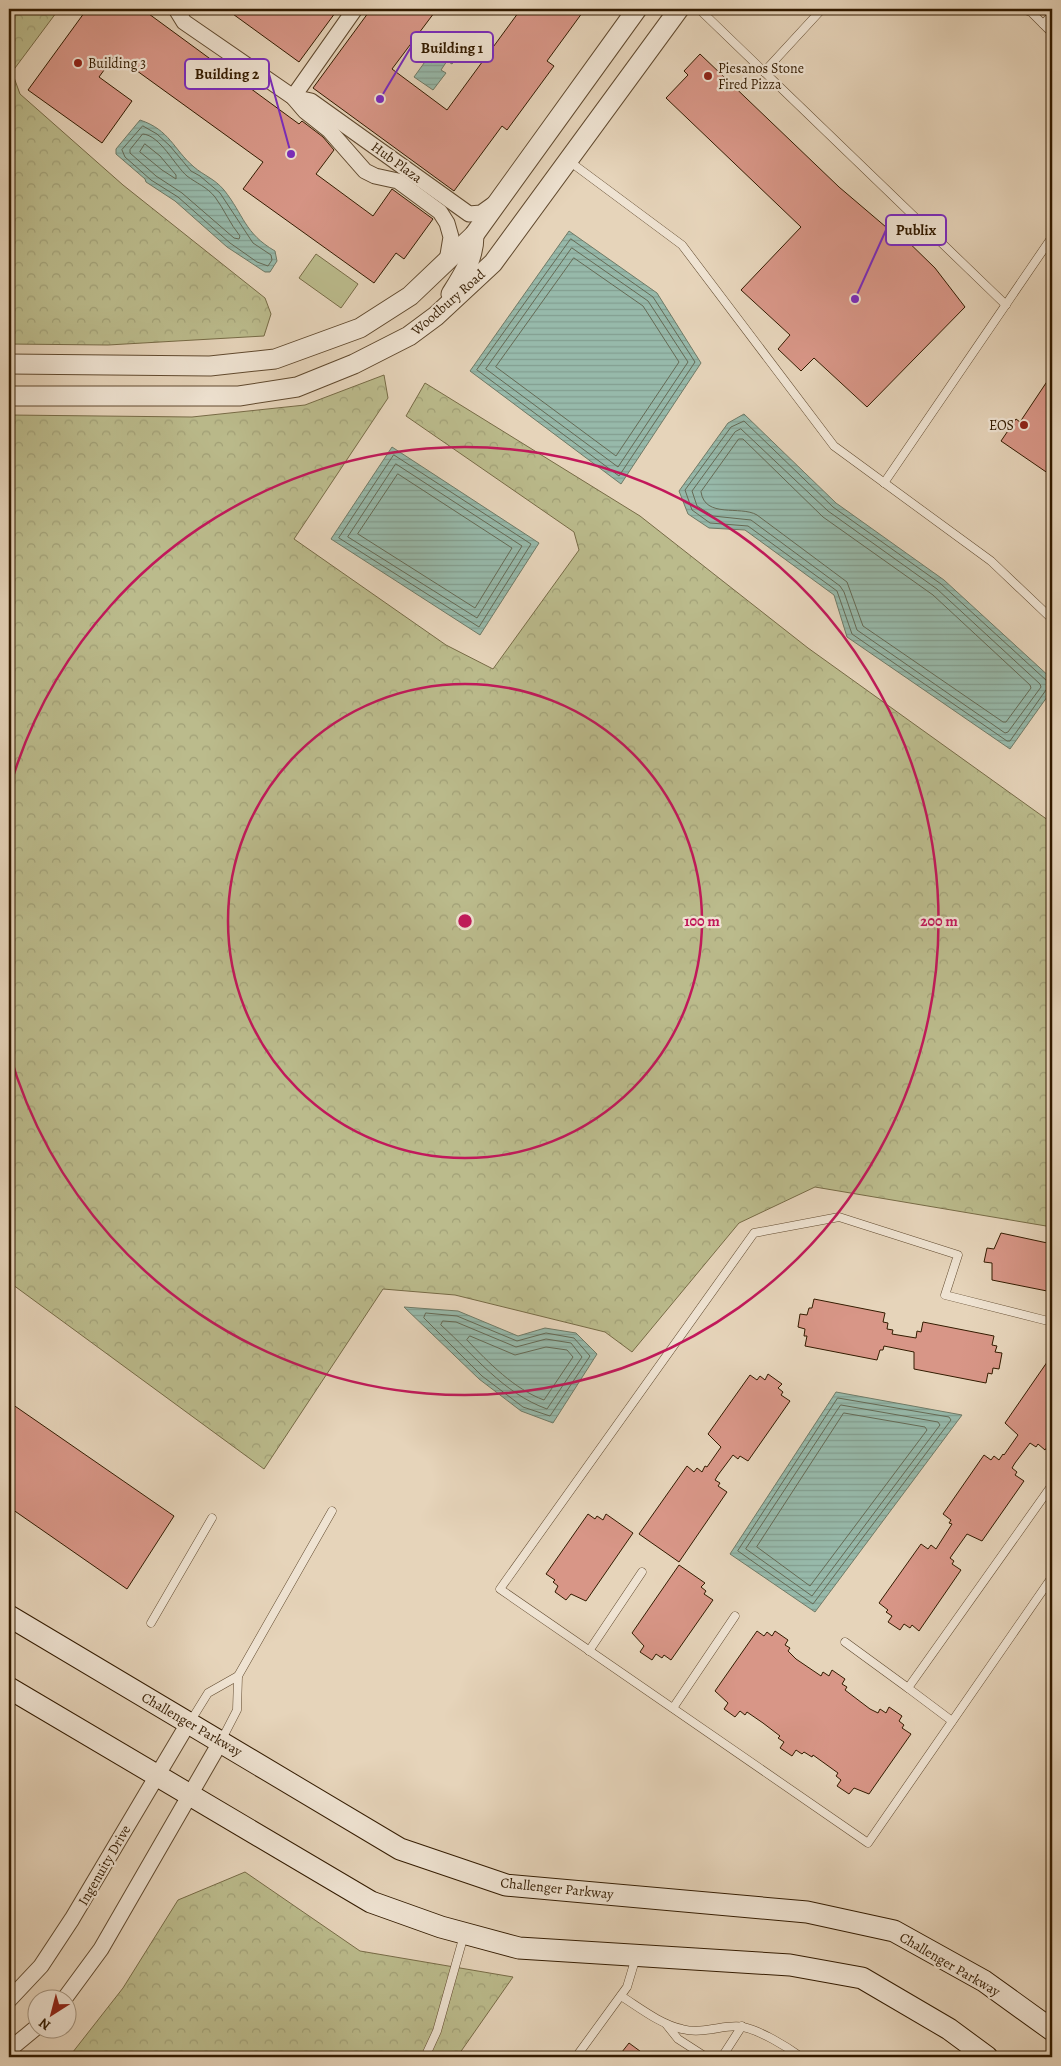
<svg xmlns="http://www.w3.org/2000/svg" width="1061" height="2066" font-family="Alegreya,serif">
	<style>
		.forest { fill: url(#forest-crowns); stroke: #776b46 }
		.pitch { fill: #bbbb8c; stroke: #776b46 }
		.water { fill: url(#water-rules); stroke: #6f7a66 }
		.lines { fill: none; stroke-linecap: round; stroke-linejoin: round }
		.shore { stroke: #656a55; stroke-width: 1 }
		.building { fill: #d89687; stroke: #331b00 }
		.service-casing { stroke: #60492e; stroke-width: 9 }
		.minor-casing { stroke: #60492e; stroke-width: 17 }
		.tertiary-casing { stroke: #60492e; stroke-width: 21 }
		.secondary-casing { stroke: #331b00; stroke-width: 23 }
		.service { stroke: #efe3d2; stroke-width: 8 }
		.minor { stroke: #efe3d2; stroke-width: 15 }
		.tertiary { stroke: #efe3d2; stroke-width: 19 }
		.secondary { stroke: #efe3d2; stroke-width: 21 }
		.ring { fill: none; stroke: #c2185b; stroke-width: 2.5 }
		.poi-dot { fill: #8f2418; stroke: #efe3d2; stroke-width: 2 }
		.labels { text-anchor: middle; stroke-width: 4.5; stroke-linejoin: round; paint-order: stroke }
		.poi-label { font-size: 14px; fill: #331b00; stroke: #efe3d2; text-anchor: start }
		.street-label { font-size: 14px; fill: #331b00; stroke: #efe3d2 }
		.centre { fill: #c2185b; stroke: #efe3d2; stroke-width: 2.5 }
		.ring-label { font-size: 15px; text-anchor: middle; font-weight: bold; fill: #c2185b; stroke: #efe3d2; stroke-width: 4.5; stroke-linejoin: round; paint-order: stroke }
		.leader { fill: none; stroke: #7b2cbf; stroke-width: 2 }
		.callout-dot { fill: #7b2cbf; stroke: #efe3d2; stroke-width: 2 }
		.callout { fill: #efe3d2; stroke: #7b2cbf; stroke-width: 2 }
		.callout-label { font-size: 15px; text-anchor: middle; font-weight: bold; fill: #331b00 }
	</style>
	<defs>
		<pattern id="forest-crowns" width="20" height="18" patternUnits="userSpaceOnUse" patternTransform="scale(1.25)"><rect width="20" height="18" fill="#bbbb8c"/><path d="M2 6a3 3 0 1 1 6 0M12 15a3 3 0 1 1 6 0" fill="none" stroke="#a1a077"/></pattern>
		<pattern id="water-rules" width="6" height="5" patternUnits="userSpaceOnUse" patternTransform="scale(1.25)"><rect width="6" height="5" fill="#97b9aa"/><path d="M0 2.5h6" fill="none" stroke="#839e90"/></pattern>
	</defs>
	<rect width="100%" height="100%" fill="#e6d4ba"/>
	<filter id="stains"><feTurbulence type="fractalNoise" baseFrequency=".004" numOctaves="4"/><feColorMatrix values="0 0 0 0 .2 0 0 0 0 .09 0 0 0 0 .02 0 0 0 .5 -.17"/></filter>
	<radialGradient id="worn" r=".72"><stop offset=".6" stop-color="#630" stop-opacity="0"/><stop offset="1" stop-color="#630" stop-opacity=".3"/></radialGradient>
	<g class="forest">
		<polygon points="9,9 59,9 12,72 20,94 123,185 265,298 271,314 264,336 108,345 9,344"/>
		<polygon points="384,375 388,398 294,539 446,645 493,669 579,550 574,532 406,416 425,383 640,516 808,648 1052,823 1052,1227 815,1187 739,1223 632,1352 605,1332 455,1295 383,1289 264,1469 9,1282 9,415 192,417 305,405"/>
		<polygon points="245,1872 360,1951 513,1977 457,2057 69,2057 123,1988 178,1900"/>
	</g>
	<polygon class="pitch" points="316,254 358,284 341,308 299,278"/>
	<g class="water">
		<polygon points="446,36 463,48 452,64 447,61 441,70 446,73 433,90 414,77 427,59 432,63 438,55 434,52"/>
		<path d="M140,120c30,10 33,29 54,47 9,8 21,12 30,23 20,25 20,43 51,61l2,10 -7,11h-5l-38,-25 -52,-46 -29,-19 -1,-3 -29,-25v-5z"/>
		<polygon points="569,231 657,293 701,363 621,484 470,371"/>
		<polygon points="744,414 836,503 944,580 1052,679 1052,690 1010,749 847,637 834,595 745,530 709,528 688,514 679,491 728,423"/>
		<polygon points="392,447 539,543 480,635 331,539"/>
		<polygon points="404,1307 458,1311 518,1336 545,1328 576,1333 597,1354 553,1423 521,1411 479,1379"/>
		<polygon points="836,1392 962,1415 815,1612 730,1554"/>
	</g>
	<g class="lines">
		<g class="shore">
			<polygon points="143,126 157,134 170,146 191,171 200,176 220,193 253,243 271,255 272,260 268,266 257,262 230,243 178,197 151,180 125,157 122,150"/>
			<path d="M143,134c17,1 32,32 44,42 9,7 20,11 28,21 9,12 15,27 25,39l-1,3 -5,-1 -52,-45 -26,-17 -26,-23v-3z"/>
			<polygon points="145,144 160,156 176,175 176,179 162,170 140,152"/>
			<polygon points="571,239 653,297 695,362 619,476 477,370"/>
			<polygon points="572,248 648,301 688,362 618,467 486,369"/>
			<polygon points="574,258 643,306 679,362 616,456 496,367"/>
			<polygon points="741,429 828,511 937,589 1040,684 1041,687 1008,732 1005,733 857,630 844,592 840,586 751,520 713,516 697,506 692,491 735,432"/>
			<path d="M739,439h4l80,78 110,78 97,90 1,3 -25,34h-3l-140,-96 -16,-44 -90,-67c-17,-10 -52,4 -56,-23z"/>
			<polygon points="394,455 531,544 479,627 339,538"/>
			<polygon points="396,464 522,546 477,618 348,537"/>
			<polygon points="398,474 512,548 475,608 358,534"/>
			<polyline points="1052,683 1047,681 941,584 833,507 744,421 731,427 685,490 692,510 710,523 748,526 837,591 852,634 1007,741 1010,741 1046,690 1052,688"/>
			<polygon points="426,1313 457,1316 517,1341 546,1333 574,1338 590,1356 550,1416 523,1407 482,1376 424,1318"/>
			<path d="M443,1321l13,1 60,25 30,-8 25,4 11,14 -35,52c-44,-16 -72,-53 -106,-84z"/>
			<path d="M470,1336l45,19 31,-8 21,3 6,7 -29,43c-30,-11 -55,-37 -77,-60z"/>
			<polygon points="838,1398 949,1417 951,1420 813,1604 738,1551"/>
			<polygon points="841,1405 938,1422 940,1425 812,1596 746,1549"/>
			<polygon points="844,1413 925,1427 927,1430 810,1586 757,1547"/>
		</g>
	</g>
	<g class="building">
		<polygon points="87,9 153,9 149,14 299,124 302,121 323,137 334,150 316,174 373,216 392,189 433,219 404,259 396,253 374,283 243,189 263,162 115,55 99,77 132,101 102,143 28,90"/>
		<polygon points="226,9 338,9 299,62"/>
		<polygon points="371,9 437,9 392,69 447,110 521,9 585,9 547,61 554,66 507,130 502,126 454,191 313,88"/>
		<polygon points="700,54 839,187 893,233 896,230 935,268 965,307 867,407 814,358 801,371 778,349 790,335 741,290 801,227 666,98 688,75 684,71"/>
		<polygon points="1052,374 1052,476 1001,441 1016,419 1020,422"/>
		<polygon points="1001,1233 1052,1244 1052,1292 992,1280 992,1263 984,1262 987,1248 994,1249"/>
		<polygon points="814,1299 885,1313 883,1322 888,1323 887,1329 893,1330 892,1334 916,1338 917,1331 921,1332 923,1322 994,1336 992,1345 997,1346 995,1352 1002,1353 999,1369 993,1368 992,1374 988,1373 986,1383 914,1369 914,1352 884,1346 883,1350 880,1350 877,1360 805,1346 807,1336 804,1336 805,1329 798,1327 800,1314 807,1315 809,1308 812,1308"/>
		<polygon points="1052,1355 1052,1439 1045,1450 1038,1444 1036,1447 1030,1443 1015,1463 1012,1468 1017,1472 1015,1475 1024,1481 982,1541 967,1534 950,1558 954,1561 952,1564 961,1570 919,1631 912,1625 910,1628 904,1624 900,1630 888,1622 892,1616 886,1612 888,1610 879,1603 921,1544 928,1549 931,1545 936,1549 952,1524 949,1523 951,1520 943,1514 984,1455 991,1460 994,1456 999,1460 1003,1454 1004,1455 1018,1435 1005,1423"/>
		<polygon points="768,1374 782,1384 778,1388 783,1392 781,1395 790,1401 748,1461 740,1456 738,1459 733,1455 718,1475 715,1480 720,1483 718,1486 727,1492 679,1562 639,1534 687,1466 694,1472 697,1468 702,1472 705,1466 707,1467 721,1447 708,1434 750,1375 757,1380 760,1376 765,1380"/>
		<polygon points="9,1402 174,1516 127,1589 9,1507"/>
		<polygon points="588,1514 595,1519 597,1516 603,1520 606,1514 633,1533 586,1601 571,1594 566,1600 555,1592 558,1586 553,1582 555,1580 546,1574"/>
		<polygon points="679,1565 705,1583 701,1587 706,1591 704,1594 713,1600 671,1660 664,1655 662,1658 656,1654 652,1660 640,1652 644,1646 632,1633"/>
		<polygon points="757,1631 764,1636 767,1632 772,1636 775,1631 788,1640 785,1645 790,1648 788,1651 796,1659 821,1676 823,1672 829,1676 832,1670 845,1679 842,1684 847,1687 845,1690 870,1709 878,1713 880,1709 886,1713 889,1707 902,1716 899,1721 904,1725 902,1728 911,1734 869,1794 854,1788 849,1794 837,1786 841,1780 836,1776 838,1773 813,1755 812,1757 804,1752 802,1754 796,1750 792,1756 780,1748 784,1742 778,1738 780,1736 763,1723 747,1712 745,1715 740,1711 735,1717 724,1709 728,1703 715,1691"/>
		<polygon points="629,2043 648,2057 618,2057"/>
	</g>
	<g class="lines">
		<defs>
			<g id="service">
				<polyline points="699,9 1006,305"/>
				<polyline points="1022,9 1031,12 1052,33"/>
				<polyline points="1043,24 1052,15"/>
				<polyline points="764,72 822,9"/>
				<polyline points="569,161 682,245 834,446 991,561 1052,619"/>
				<polyline points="884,483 1052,237"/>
				<polyline points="1052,1322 945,1295 958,1255 839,1217 754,1233 500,1589 868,1843 1052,1577"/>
				<polyline points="151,1623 212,1518"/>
				<polyline points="845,1642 908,1688"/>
				<polyline points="589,1651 642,1572"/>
				<polyline points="673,1708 735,1616"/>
				<polyline points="952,1721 908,1688 1052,1485"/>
				<polyline points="190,1722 208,1693 238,1676"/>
				<polyline points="221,1741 237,1710 238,1676 332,1511"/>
				<path d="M621,1996c19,12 39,28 61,33 22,6 45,-6 61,-2 18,4 43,19 58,30"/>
				<polyline points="666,2024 678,2039 706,2057"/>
				<polyline points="425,2057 437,2031 464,1935"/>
				<polyline points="576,2057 627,1987 636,1957"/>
				<polyline points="722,2057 742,2026"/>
			</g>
			<g id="minor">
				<polyline points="176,9 184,22 293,97 305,111 329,130 365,171 375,176 398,181 440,212 447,223 451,237 447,261"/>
				<polyline points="293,97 311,101 469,214 481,213 495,203"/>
				<polyline points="293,97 355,9"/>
				<polyline points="65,1998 101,1949 221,1741"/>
				<polyline points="9,2000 41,1966 72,1919 189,1722"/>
				<polyline points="9,2050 38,2026"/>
			</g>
			<g id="tertiary">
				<path d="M451,294c12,-19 23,-35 23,-59"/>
				<polyline points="9,364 210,366 275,359 360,328 410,296 474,235 637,9"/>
				<polyline points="9,396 239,396 297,387 354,364 409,336 436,316 493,263 679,9"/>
			</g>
			<g id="secondary">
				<polyline points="9,1616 400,1849 506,1885 807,1912 894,1931 984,1981 1052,2030"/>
				<polyline points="9,1688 371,1902 441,1927 519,1948 790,1965 862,1978 949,2029 987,2057"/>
			</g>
		</defs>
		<use href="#service" class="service-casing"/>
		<use href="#minor" class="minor-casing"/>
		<use href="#tertiary" class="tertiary-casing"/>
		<use href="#secondary" class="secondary-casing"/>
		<use href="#service" class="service"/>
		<use href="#minor" class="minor"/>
		<use href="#tertiary" class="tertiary"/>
		<use href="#secondary" class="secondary"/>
	</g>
	<g class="ring">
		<circle cx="465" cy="921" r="237"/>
		<path d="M9 790A474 474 0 1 1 9 1052"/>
	</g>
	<g class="poi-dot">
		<circle cx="78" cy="63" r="5"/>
		<circle cx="708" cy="76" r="5"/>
		<circle cx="1024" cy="425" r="5"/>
	</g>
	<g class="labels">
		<g class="poi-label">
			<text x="88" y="68">Building 3</text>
			<text x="718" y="73">Piesanos Stone<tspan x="718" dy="16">Fired Pizza</tspan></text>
			<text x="1014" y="430" text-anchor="end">EOS</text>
		</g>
		<g class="street-label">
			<text transform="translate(397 162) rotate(36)" y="5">Hub Plaza</text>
			<text transform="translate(448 302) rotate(-41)" y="5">Woodbury Road</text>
			<text transform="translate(192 1724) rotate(30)" y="5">Challenger Parkway</text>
			<text transform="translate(104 1865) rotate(-60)" y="5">Ingenuity Drive</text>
			<text transform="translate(557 1888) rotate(6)" y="5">Challenger Parkway</text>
			<text transform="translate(950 1964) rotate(30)" y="5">Challenger Parkway</text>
		</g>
	</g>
	<circle cx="465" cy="921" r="8" class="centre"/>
	<g class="ring-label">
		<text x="702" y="926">100 m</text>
		<text x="939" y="926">200 m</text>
	</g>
	<path class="leader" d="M380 99L411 47M291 154L269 74M855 299L886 230"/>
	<g class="callout-dot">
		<circle cx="380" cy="99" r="5"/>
		<circle cx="291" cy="154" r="5"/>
		<circle cx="855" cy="299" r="5"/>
	</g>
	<g class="callout">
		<rect x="411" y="32" width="82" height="30" rx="5"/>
		<rect x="185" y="59" width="84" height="30" rx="5"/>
		<rect x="886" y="215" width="60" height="30" rx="5"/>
	</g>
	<g class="callout-label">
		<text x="452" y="53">Building 1</text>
		<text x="227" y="79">Building 2</text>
		<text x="916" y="235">Publix</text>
	</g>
	<rect width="1061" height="2066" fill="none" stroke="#e6d4ba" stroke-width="30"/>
	<rect x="10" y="10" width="1041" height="2046" fill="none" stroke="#331b00" stroke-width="2.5"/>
	<rect x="15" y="15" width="1031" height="2036" fill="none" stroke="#331b00"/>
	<g transform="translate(52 2014) rotate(216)"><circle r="24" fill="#efe3d2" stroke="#a4937e"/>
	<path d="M0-4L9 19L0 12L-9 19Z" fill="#8f2418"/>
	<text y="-8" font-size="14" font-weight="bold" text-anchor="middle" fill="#331b00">N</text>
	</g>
	<rect width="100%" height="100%" filter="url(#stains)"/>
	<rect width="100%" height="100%" fill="url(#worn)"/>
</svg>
